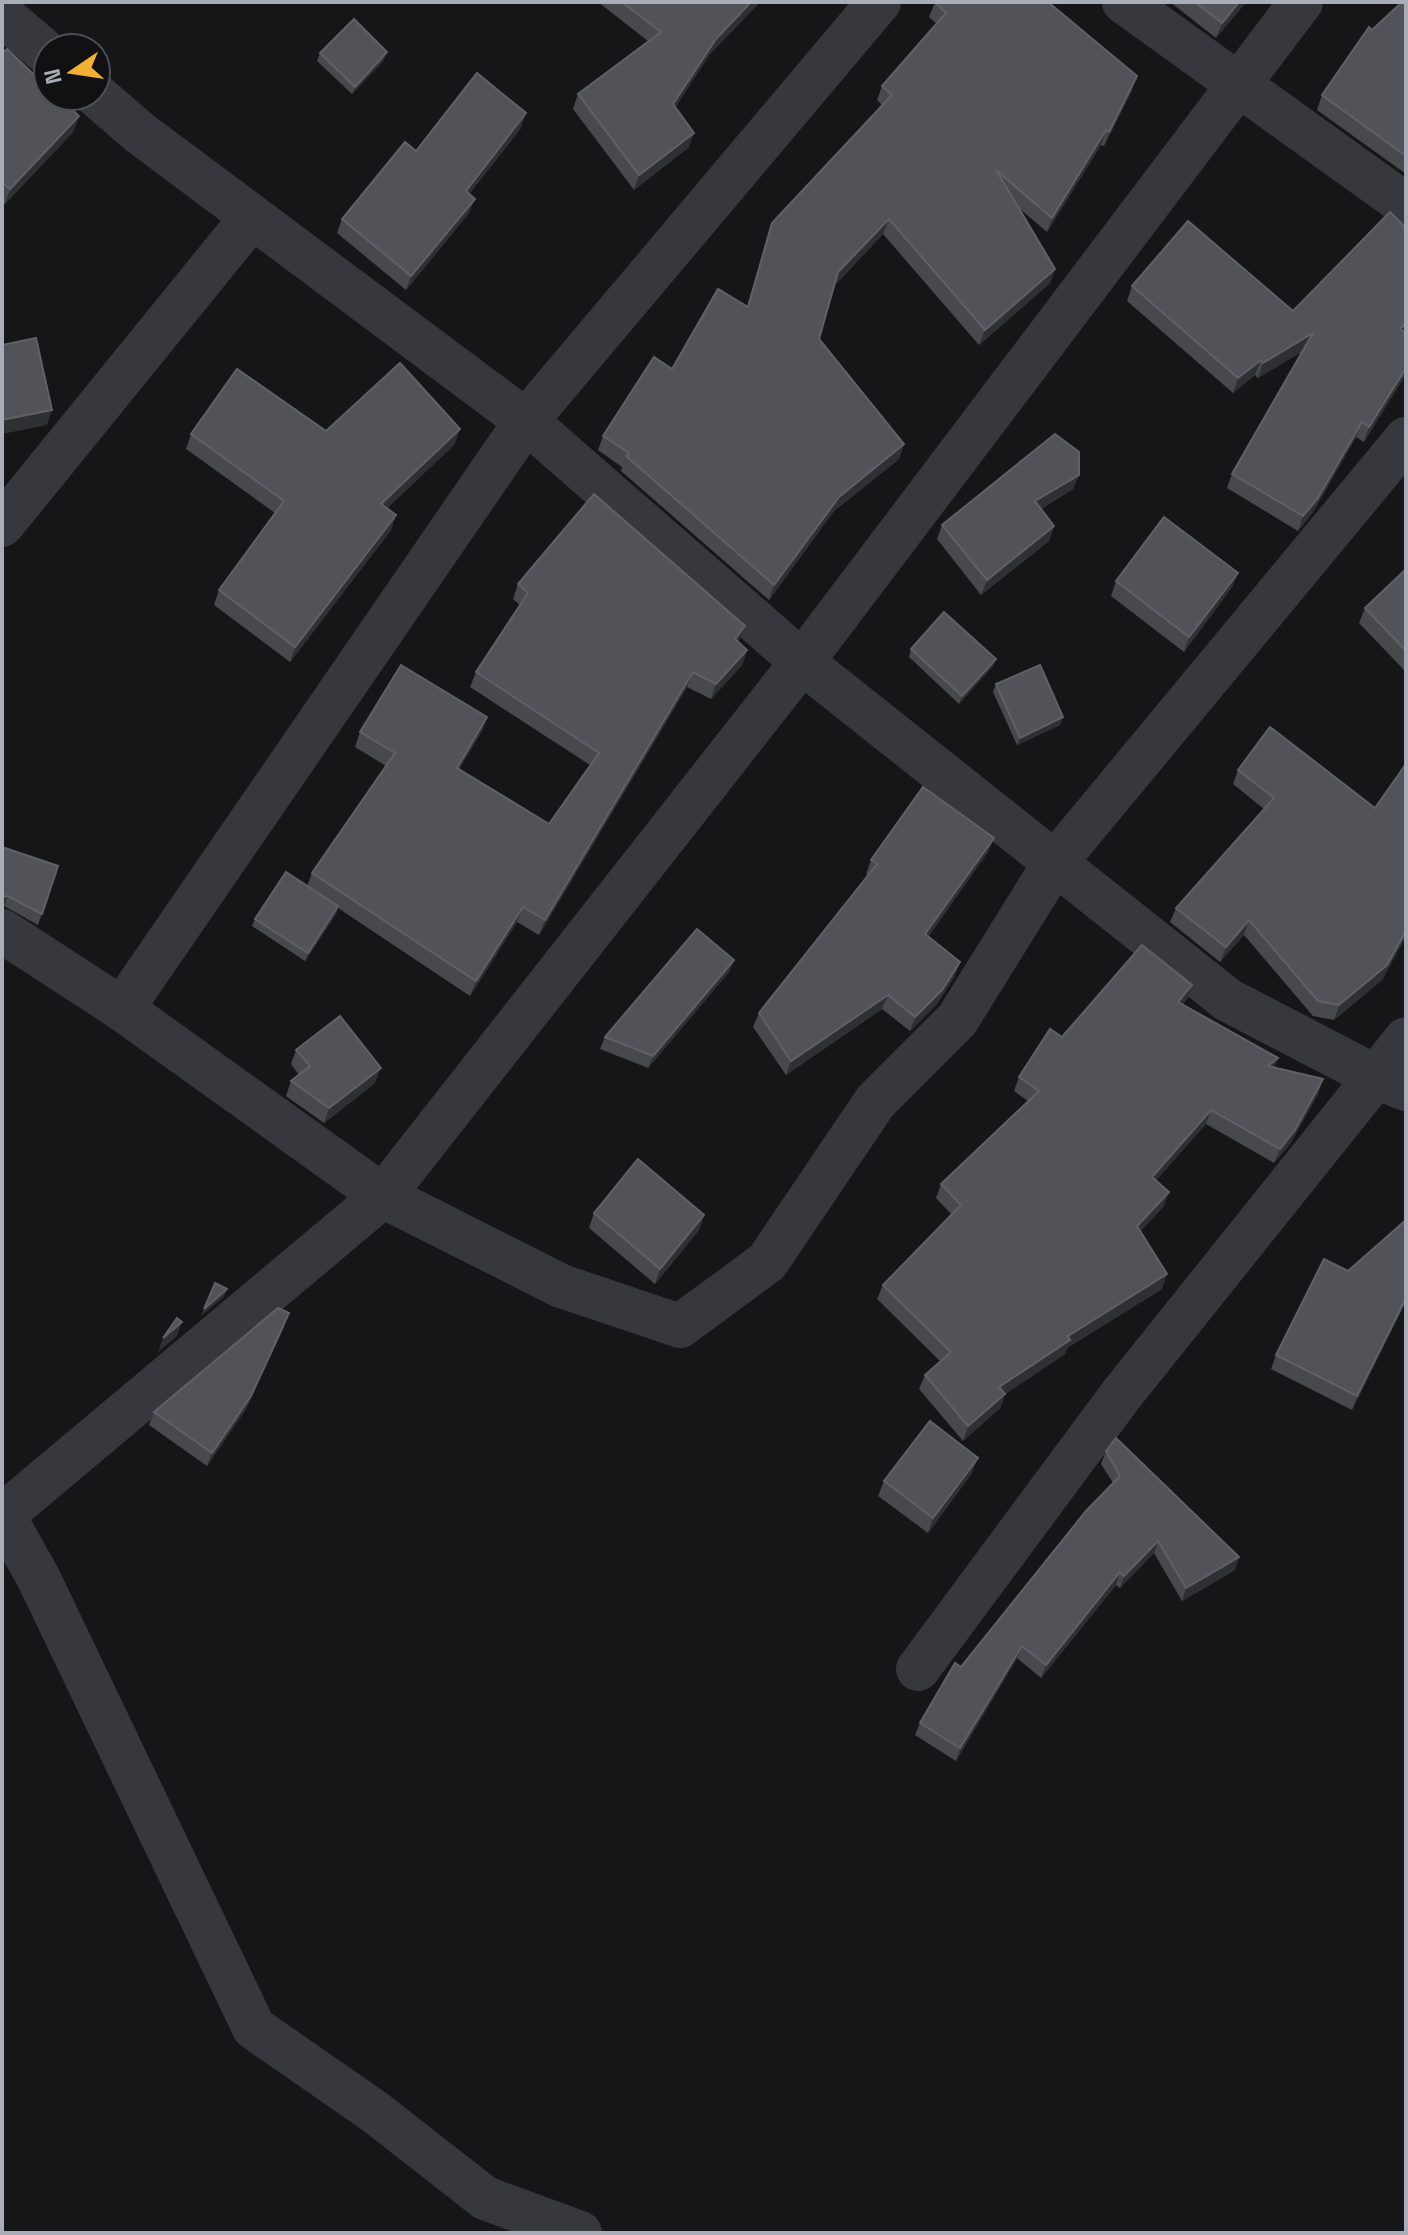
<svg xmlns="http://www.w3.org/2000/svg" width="1408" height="2235" font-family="'Space Grotesk',sans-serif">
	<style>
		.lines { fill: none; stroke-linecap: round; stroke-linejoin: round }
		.minor { stroke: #37383d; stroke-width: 44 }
		.wall { fill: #47494d }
		.shaded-wall { fill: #2f3033 }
		.building { fill: #525359; stroke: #5f6168; stroke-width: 2 }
	</style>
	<rect width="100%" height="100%" fill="#161618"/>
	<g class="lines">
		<g class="minor">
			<polyline points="1124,2 1406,205"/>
			<polyline points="2,15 48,54"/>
			<polyline points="96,95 140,133 526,421 802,662 1228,1000 1376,1077 1406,1089"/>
			<polyline points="2,525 252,217"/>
			<polyline points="2,931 122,1009 383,1196 561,1286 680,1326 767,1262 875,1102 957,1020 1054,864 1406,439"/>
			<polyline points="122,1009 526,421 879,2"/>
			<polyline points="2,1513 39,1579 254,2028 375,2112 485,2198 580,2233"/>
			<polyline points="3,1515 383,1196 802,662 1301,2"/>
			<polyline points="918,1669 1121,1395 1406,1039"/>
		</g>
	</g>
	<g class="wall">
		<polygon points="598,2 760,2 710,54 675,107 689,147 634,190 573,109 578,94 648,41"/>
		<polygon points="935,2 1132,90 1104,146 1101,145 1047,232 1020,209 1055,269 1050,283 979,345 883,234 835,285 819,339 904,444 899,459 834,511 769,600 621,471 622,467 598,450 603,436 672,369 747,307 772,223 882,105 877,100 882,86 937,24 929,17"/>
		<polygon points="1170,2 1246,2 1216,38"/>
		<polygon points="1406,2 1406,174 1317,110 1322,95 1372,30"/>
		<polygon points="320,53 384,60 352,94 317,61"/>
		<polygon points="2,54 74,131 5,204 2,202"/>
		<polygon points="521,128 469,194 469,213 406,290 337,233 342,219 416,151"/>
		<polygon points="1132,286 1293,311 1406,374 1364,442 1356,437 1313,512 1298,531 1227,488 1232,474 1303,351 1258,378 1255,375 1233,393 1127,301"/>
		<polygon points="326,431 455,444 387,508 396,515 391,530 290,662 214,605 219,590 275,513 186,449 191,434"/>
		<polygon points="1079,475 1073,489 1041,509 1054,526 1049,541 981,595 937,539 942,525"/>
		<polygon points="1406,569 1406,672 1359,623 1365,608"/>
		<polygon points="1238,573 1232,587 1184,652 1111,596 1116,581"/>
		<polygon points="518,584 739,640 738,642 747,650 742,665 711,699 687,687 539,935 517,922 470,996 338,908 336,914 305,961 252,926 255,919 307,886 312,873 386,766 355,747 360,732 487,717 482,731 459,769 549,824 590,765 470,687 476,672 520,605 513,599"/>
		<polygon points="911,649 993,666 959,704 909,657"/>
		<polygon points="996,684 1060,725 1017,745 993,692"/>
		<polygon points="1406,764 1406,936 1382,980 1334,1020 1313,1016 1244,935 1220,962 1170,922 1176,908 1264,809 1233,784 1238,770 1375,808"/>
		<polygon points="994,838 988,852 928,937 955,976 937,1004 910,1031 882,1009 786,1075 753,1027 759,1013 868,875 866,874 871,860"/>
		<polygon points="2,847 58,866 38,925 4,906 2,907"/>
		<polygon points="729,972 648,1068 600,1049 605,1037"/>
		<polygon points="1192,985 1187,999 1183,1004 1274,1068 1323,1079 1318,1094 1290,1144 1274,1163 1206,1124 1156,1180 1164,1206 1140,1231 1162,1289 1067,1348 1065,1354 1005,1394 1000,1408 963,1441 919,1389 925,1375 940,1361 877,1299 883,1285 952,1215 936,1198 941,1184 1028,1101 1014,1091 1019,1077 1062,1037"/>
		<polygon points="296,1050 375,1083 324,1123 286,1096 291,1081 299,1075 291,1064"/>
		<polygon points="594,1213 704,1215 699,1230 655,1284 589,1228"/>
		<polygon points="1406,1220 1406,1301 1352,1410 1271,1369 1276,1355 1348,1271"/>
		<polygon points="285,1325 246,1409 207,1466 149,1425 154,1412"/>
		<polygon points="1106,1451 1239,1557 1235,1570 1182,1601 1154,1553 1120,1588 1116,1585 1041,1678 1017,1658 956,1761 915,1735 920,1723 961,1667 1113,1483 1101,1464"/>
		<polygon points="972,1473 928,1533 878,1496 884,1481"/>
	</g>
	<g class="shaded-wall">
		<polygon points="751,2 760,2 710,54 668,119 673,104 716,39"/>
		<polygon points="1239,2 1246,2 1216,38 1222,23"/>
		<polygon points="387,52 384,60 352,94 355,87"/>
		<polygon points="1137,76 1132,90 1104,146 1109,132"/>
		<polygon points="526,113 521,128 460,206 466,191"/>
		<polygon points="79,116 74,131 5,204 10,189"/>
		<polygon points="1106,130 1101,145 1047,232 1052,218"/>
		<polygon points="694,133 689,147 634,190 639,175"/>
		<polygon points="475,199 469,213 406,290 411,276"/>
		<polygon points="889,219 883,234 833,287 838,272"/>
		<polygon points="1055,269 1050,283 979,345 985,330"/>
		<polygon points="1406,323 1406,333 1400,329"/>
		<polygon points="1313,333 1308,348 1258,378 1263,363"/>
		<polygon points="1261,360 1255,375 1233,393 1238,378"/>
		<polygon points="1406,368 1406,374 1364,442 1369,427"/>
		<polygon points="52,410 47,425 2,434 2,420"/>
		<polygon points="1362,422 1356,437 1313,512 1298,531 1303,516"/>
		<polygon points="460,429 455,444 376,519 381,504"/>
		<polygon points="904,444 899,459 834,511 769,600 774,585 839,497"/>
		<polygon points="1079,475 1073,489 1029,516 1035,501"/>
		<polygon points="396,515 391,530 290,662 295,647"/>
		<polygon points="1054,526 1049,541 981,595 987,580"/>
		<polygon points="1238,573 1232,587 1184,652 1189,637"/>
		<polygon points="745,626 739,640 730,654 735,639"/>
		<polygon points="747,650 742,665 711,699 716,684"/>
		<polygon points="996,659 993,666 959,704 962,696"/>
		<polygon points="693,672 687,687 539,935 545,920"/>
		<polygon points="487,717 482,731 451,782 457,768"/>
		<polygon points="1063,717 1060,725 1017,745 1020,738"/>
		<polygon points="994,838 988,852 920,948 925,934"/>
		<polygon points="8,896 4,906 2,907 2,897"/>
		<polygon points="338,906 336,914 305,961 308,953"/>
		<polygon points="523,907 517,922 470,996 476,981"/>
		<polygon points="1249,920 1244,935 1220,962 1226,947"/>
		<polygon points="1406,931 1406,936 1382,980 1334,1020 1339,1005"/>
		<polygon points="734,960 729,972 648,1068 653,1056"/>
		<polygon points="960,962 955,976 937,1004 910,1031 915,1017"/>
		<polygon points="1192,985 1187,999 1173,1016 1178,1002"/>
		<polygon points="888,995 882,1009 786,1075 791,1061"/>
		<polygon points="1278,1058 1273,1072 1268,1066"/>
		<polygon points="381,1068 375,1083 324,1123 329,1108"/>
		<polygon points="1323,1079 1318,1094 1290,1144 1274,1163 1280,1149"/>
		<polygon points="1211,1110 1206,1124 1147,1191 1152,1177"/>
		<polygon points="1169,1192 1164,1206 1132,1241 1137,1226"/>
		<polygon points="704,1215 699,1230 655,1284 660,1269"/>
		<polygon points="1167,1274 1162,1289 1067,1348 1065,1354 994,1402 999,1387 1068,1336"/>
		<polygon points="227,1289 224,1297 201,1316 204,1309"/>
		<polygon points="1406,1298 1406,1301 1352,1410 1357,1396"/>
		<polygon points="289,1313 246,1409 207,1466 212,1453"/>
		<polygon points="182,1322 177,1336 158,1352 163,1338"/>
		<polygon points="1005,1394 1000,1408 963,1441 968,1426"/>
		<polygon points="978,1458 972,1473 928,1533 933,1518"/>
		<polygon points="1158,1541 1154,1553 1120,1588 1124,1576"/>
		<polygon points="1239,1557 1235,1570 1182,1601 1186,1588"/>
		<polygon points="1120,1572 1116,1585 1041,1678 1046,1665"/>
		<polygon points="1022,1646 1017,1658 956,1761 960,1748"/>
	</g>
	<g class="building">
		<polygon points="622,2 751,2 716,39 673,104 694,133 639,175 578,94 661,32"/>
		<polygon points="935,2 1048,2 1137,76 1109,132 1106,130 1052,218 996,170 1055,269 985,330 889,219 838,272 819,339 904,444 839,497 774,585 626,456 629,453 603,436 654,357 672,369 718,289 748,307 772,223 892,95 882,86 946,13"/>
		<polygon points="1195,2 1239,2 1222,23"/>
		<polygon points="1402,2 1406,2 1406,156 1322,95 1369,27 1372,30"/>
		<polygon points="354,19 387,52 355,87 320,53"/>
		<polygon points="7,49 48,88 48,96 57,96 79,116 10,189 2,182 2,54"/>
		<polygon points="477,73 526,113 466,191 475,199 411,276 342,219 405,142 416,151"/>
		<polygon points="1390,212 1406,228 1406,323 1400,329 1406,333 1406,368 1369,427 1362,422 1318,498 1303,516 1232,474 1313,333 1263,363 1261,360 1238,378 1132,286 1188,221 1293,311"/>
		<polygon points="36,338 52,410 2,420 2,345"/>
		<polygon points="400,363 460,429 381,504 396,515 295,647 219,590 284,501 191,434 237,369 326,431"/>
		<polygon points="1055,434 1079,452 1079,475 1035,501 1054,526 987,580 942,525"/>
		<polygon points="594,494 745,626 735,639 747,650 716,684 693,672 545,920 523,907 476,981 312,873 395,753 360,732 401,665 487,717 457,768 549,824 599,753 476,672 528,593 518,584"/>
		<polygon points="1164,517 1238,573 1189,637 1116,581"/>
		<polygon points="1406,569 1406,651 1365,608"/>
		<polygon points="944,612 996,659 962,696 911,649"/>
		<polygon points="1040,665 1063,717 1020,738 996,684"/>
		<polygon points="1270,727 1375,808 1406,764 1406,931 1387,965 1339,1005 1318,1001 1249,920 1226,947 1176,908 1274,798 1238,770"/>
		<polygon points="923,787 994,838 925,934 960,962 942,990 915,1017 888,995 791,1061 759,1013 877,864 871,860"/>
		<polygon points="2,847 58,866 42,914 8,896 2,897"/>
		<polygon points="286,872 338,906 308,953 255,919"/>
		<polygon points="697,929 734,960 653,1056 605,1037"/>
		<polygon points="1142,945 1192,985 1178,1002 1278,1058 1268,1066 1323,1079 1295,1130 1280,1149 1211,1110 1152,1177 1169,1192 1137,1226 1167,1274 1068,1336 1070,1340 999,1387 1005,1394 968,1426 925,1375 951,1352 883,1285 961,1205 941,1184 1039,1091 1019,1077 1050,1029 1062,1037"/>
		<polygon points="340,1016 381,1068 329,1108 291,1081 310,1066 296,1050"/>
		<polygon points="638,1159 704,1215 660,1269 594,1213"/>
		<polygon points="1406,1220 1406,1298 1357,1396 1276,1355 1324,1259 1348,1271"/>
		<polygon points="215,1283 227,1289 204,1309"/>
		<polygon points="278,1308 289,1313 251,1396 212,1453 154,1412"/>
		<polygon points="177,1318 182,1322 163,1338"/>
		<polygon points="930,1421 978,1458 933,1518 884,1481"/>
		<polygon points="1116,1438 1239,1557 1186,1588 1158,1541 1124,1576 1120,1572 1046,1665 1022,1646 960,1748 920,1723 955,1663 961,1667 1086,1511 1120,1476 1106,1451"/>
	</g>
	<rect width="1408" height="2235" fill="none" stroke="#a8adb8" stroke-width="8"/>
	<g transform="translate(72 72) rotate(257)"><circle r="38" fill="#111113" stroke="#4d4f55" stroke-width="2"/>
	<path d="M0-6L14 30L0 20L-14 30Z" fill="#f2b134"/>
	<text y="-12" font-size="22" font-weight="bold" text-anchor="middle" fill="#a8adb8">N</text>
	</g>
</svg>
